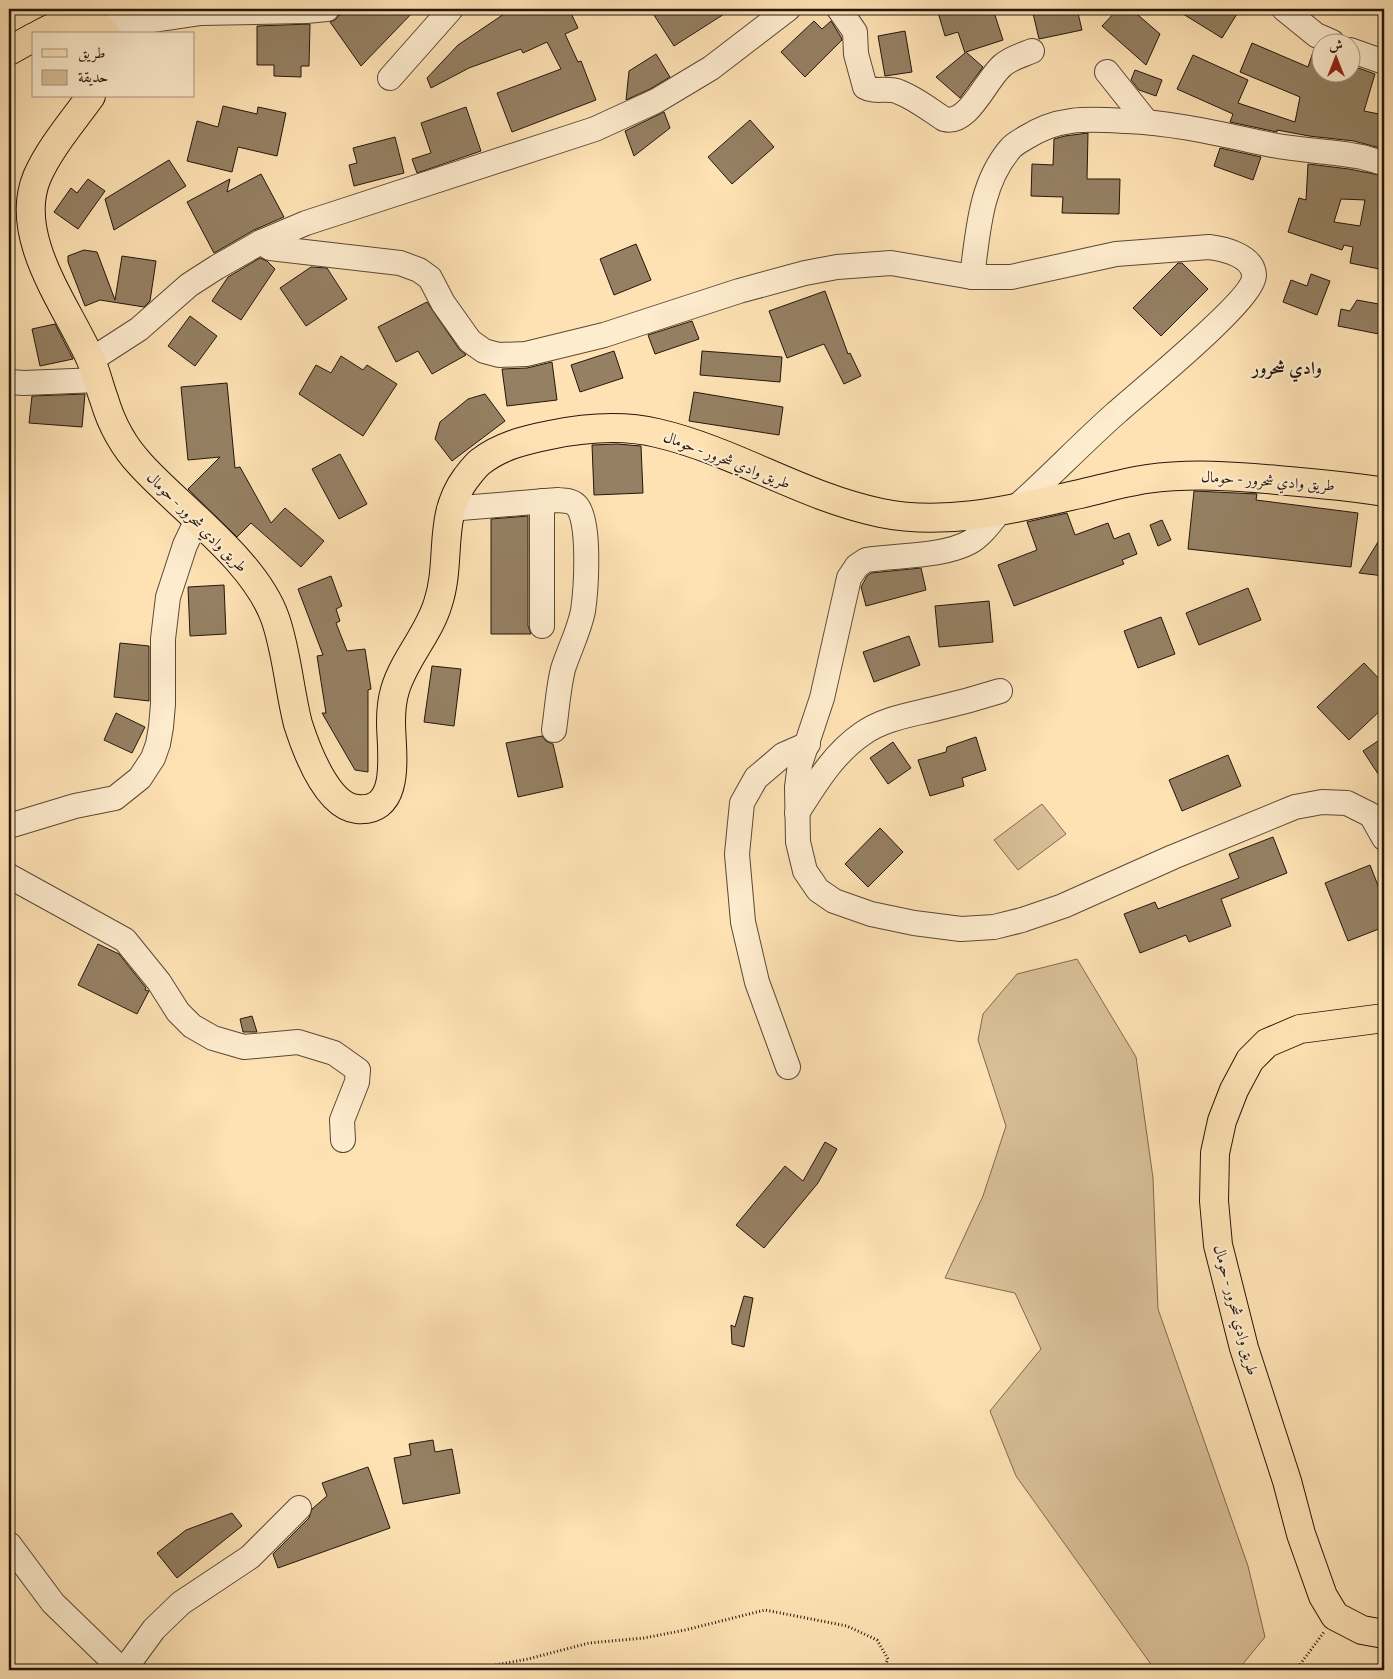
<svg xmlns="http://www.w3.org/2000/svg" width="1393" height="1679" font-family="'Gentium Book Plus',Amiri,serif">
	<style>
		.green { fill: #d9bf97; stroke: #7e6a51 }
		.building { fill: #958063; stroke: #24160b; fill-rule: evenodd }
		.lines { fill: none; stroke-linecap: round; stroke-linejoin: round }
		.minor-casing { stroke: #5a4935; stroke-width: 26 }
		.major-casing { stroke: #24160b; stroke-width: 30 }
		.path { stroke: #24160b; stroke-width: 3; stroke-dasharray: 1 2.5; stroke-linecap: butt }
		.minor { stroke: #feecce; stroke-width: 24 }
		.major { stroke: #fee2b4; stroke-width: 28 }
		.labels { text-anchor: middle; stroke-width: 4.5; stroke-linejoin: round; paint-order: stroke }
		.street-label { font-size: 15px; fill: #24160b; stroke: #feecce }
		.quarter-label { font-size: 18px; font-weight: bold; fill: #24160b; stroke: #feecce }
	</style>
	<rect width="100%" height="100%" fill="#fee2b4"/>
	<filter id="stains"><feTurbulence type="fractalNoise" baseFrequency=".004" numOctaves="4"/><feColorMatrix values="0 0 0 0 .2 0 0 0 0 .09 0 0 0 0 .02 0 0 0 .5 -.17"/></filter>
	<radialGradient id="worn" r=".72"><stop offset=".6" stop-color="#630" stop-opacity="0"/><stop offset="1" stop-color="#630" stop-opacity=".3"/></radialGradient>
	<g class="green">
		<polygon points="1042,804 1066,834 1018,870 994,840"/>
		<polygon points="1077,959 1136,1057 1153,1178 1158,1309 1248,1566 1265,1637 1238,1670 1155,1670 1016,1476 990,1411 1041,1349 1015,1293 945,1278 983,1196 1006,1126 978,1040 983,1014 1017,974"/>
	</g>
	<g class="building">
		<polygon points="377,9 416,9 361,66 330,22 335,20 339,15"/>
		<polygon points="501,9 569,9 578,28 565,34 578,62 581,61 596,100 512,132 497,93 561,69 547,42 523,53 521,49 469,68 431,88 427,78 458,45 504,14"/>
		<polygon points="650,9 732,9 674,46"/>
		<polygon points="937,9 993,9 1003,40 966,52 983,67 960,98 936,77 965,53 958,32 945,36"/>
		<polygon points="1032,9 1077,9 1082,30 1039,39"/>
		<polygon points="1118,9 1131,9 1160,34 1146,65 1102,26"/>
		<polygon points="1175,9 1240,9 1222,38"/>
		<polygon points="814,21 822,29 831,21 841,37 842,40 805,77 781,52"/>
		<polygon points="310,24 309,66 301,66 301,77 274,76 274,65 257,65 257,26"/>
		<polygon points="905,31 912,72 885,76 878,36"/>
		<polygon points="1252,43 1308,67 1314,49 1320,52 1320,72 1350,72 1350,65 1375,74 1364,111 1384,115 1384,149 1354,141 1309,136 1277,130 1277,132 1230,122 1233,114 1177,89 1193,55 1248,80 1238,103 1295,122 1300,97 1240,72"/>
		<polygon points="656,54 670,77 650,89 626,100 629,71"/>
		<polygon points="1135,70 1162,80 1156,96 1139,90 1131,80"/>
		<polygon points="223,106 257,114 258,107 286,113 277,156 238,147 232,172 187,161 197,121 218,127"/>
		<polygon points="466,107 481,151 417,173 412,159 431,153 421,123"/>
		<polygon points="664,112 670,128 634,156 625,131"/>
		<polygon points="750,120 774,147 732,184 708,157"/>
		<polygon points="1088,133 1087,179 1120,179 1119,214 1062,213 1063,197 1031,196 1032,164 1053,165 1054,139 1065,136"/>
		<polygon points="395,137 404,173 354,186 349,165 357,163 353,148"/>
		<polygon points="1220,148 1261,157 1253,180 1214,166"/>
		<polygon points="169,160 186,186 114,230 105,199"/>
		<path d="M1308,164l41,5 35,7v94l-34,-7 3,-16 -9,-2 -2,5 -54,-18 11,-34 7,2zM1341,199l24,1 -5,26 -26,-4z"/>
		<polygon points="261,174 284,217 254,230 214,253 187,202 230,179 227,192"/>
		<polygon points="88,179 105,191 78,229 54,212 71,188 77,193"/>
		<polygon points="636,244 651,280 614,295 600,259"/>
		<polygon points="84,250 97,252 115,300 122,256 156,261 150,301 144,307 100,300 85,306 68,262 68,256"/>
		<polygon points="260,258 267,261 275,269 241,320 212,301 228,277"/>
		<polygon points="1178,263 1182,263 1208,289 1161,336 1133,308"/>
		<polygon points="311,267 327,268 347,299 306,326 280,288"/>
		<polygon points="1311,274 1330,281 1317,315 1283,302 1291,280 1307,286"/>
		<polygon points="825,291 848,354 850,353 861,376 844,384 824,344 787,358 769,311"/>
		<polygon points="1357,300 1384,305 1379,334 1338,326 1341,309 1350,311"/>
		<polygon points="427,302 459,349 466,355 432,374 418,351 396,362 378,327"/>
		<polygon points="190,316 217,336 195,366 168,346"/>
		<polygon points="692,321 699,339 655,354 648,335"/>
		<polygon points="55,324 73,359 40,366 32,329"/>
		<polygon points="614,351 623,378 580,392 571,365"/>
		<polygon points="702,351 782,357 780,382 700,375"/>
		<polygon points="341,356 363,370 367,365 397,384 363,436 299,394 316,365 331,373"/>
		<polygon points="552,362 557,400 507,406 502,369 527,368"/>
		<polygon points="227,383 235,468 240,467 271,523 285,508 324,541 301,567 251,523 237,537 188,489 220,457 188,460 181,387"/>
		<polygon points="694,392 783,407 779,435 689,421"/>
		<polygon points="85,394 82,427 29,423 32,396"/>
		<polygon points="485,394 505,421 452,461 435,439 440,422 468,399"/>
		<polygon points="617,444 641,446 643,493 594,495 592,445"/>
		<polygon points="340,454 367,504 339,519 312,469"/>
		<polygon points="1194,491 1257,494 1256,500 1358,513 1351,567 1188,549"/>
		<polygon points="1067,513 1075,535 1108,523 1114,539 1129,533 1137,554 1122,560 1124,564 1014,606 998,565 1037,550 1027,522"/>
		<polygon points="528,516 528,626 531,634 491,634 491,519"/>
		<polygon points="1162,520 1171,540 1158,546 1150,525"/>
		<polygon points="1384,532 1384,576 1359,573 1367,560"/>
		<polygon points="921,568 926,590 866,606 861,587 867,576 871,573"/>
		<polygon points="331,576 342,606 336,609 340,621 336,623 347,651 365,649 371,689 368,690 368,772 355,770 322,713 326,713 317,656 323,655 298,589"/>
		<polygon points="224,585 226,634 190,636 188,587"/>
		<polygon points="1248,588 1261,620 1199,645 1186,613"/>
		<polygon points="989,601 993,642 939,647 935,606"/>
		<polygon points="1161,617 1175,654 1138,668 1124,631"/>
		<polygon points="909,636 920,665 874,682 863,652"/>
		<polygon points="120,643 149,646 149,701 114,697"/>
		<polygon points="1364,663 1384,684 1384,707 1349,740 1317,707"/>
		<polygon points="432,666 461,669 454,726 424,722"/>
		<polygon points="116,713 145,727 132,753 104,740"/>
		<polygon points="542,736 546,741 553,744 563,787 518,797 506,743"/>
		<polygon points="976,737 986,770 962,778 964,786 930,796 918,760 946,752 947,747"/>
		<polygon points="1384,737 1384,783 1363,751"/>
		<polygon points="893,742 911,768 888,784 870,758"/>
		<polygon points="1228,755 1241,786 1182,811 1169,780"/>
		<polygon points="880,828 903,852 868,887 845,864"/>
		<polygon points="1273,837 1287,873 1221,899 1231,926 1189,942 1186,935 1140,953 1124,914 1155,902 1158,909 1239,878 1229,854"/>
		<polygon points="1370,865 1384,901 1384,927 1348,941 1325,883"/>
		<polygon points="98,944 119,954 146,988 145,990 149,991 137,1014 78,985"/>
		<polygon points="252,1016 257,1032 243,1032 240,1019"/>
		<polygon points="825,1142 837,1149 818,1183 764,1248 736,1225 785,1166 803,1181"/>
		<polygon points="744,1296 753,1298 744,1347 732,1344 731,1325 735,1327"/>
		<polygon points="433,1440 435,1452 452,1449 460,1493 403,1504 394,1458 411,1455 409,1444"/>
		<polygon points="368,1467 390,1528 278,1568 273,1554 309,1518 312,1509 327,1496 322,1483"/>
		<polygon points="232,1513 242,1526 177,1578 157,1553 186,1530"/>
	</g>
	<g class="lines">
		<defs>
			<g id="minor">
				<path d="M839,9l16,23 1,22 9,33c10,6 23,0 34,5 16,6 31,18 45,27 25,7 43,-42 59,-54 8,-7 19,-10 29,-14"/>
				<polyline points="1284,9 1316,35 1332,42"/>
				<polyline points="100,28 201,13 306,11 327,9"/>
				<polyline points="1350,50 1384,62"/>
				<polyline points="1107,72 1146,121"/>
				<polyline points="390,78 451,9"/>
				<path d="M261,242l9,6 130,15 19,7 11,8 13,25 27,38 14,10 15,4 27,-1 78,-19 135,-44 66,-18 32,-6 54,-4 81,14h39l105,-23 93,-7c16,2 44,9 45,28 1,24 -116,118 -138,138 -35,31 -67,65 -102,96"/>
				<path d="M972,277c6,-44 8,-93 38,-128 4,-5 10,-8 15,-11 34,-22 64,-19 102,-17 50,2 97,14 145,24 30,6 61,6 90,12 8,2 15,5 22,6"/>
				<polyline points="91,360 139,329 189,285 217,267 261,242 306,223 595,129 656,101 711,68 788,9"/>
				<polyline points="9,382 24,383 98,380"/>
				<polyline points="542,501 542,626"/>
				<path d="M449,509l109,-9c7,1 13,0 18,5 15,14 10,85 7,106 -4,20 -14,39 -20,58 -5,20 -6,41 -9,61"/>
				<path d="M1000,511c-9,11 -18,24 -30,31 -27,15 -73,13 -104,18l-9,6 -8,12 -27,120 -22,66 -3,23 1,55 7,29 13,19 16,11 37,13 43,9 47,6 33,-2 28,-7 41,-14 110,-49 122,-50 27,-5 25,1 24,12 13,23"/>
				<path d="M797,813c18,-28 36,-59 65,-79 21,-15 47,-19 72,-25 22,-5 44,-11 66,-18"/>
				<polyline points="9,826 75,806 115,798 140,778 153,758 158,744 161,727 163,704 163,639 168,597 185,545 197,520"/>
				<polyline points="9,876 125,940 159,982 178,1012 192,1026 213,1038 244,1047 298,1042 334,1053 358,1070 357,1082 342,1120 343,1140"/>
				<polyline points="788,1067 757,982 743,922 737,854 742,803 756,778 783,755 808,744"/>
				<polyline points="9,1544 53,1603 122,1670"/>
				<polyline points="124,1670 154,1629 181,1603 250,1557 299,1508"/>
			</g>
			<g id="major">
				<path d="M40,34c21,-12 46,-20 65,0"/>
				<polyline points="9,51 34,37"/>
				<path d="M91,96c-18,25 -42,53 -54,81 -25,60 30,129 53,181 6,13 9,28 14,41 7,24 20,48 37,66 41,45 113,95 134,153 12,34 14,71 23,106 8,25 29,82 59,85 46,4 34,-58 34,-87 0,-10 1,-22 4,-32 9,-31 34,-56 43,-87 14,-42 -1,-86 28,-125 4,-5 9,-12 14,-16 20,-16 45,-22 70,-27 34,-7 73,-10 107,-2 78,18 146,64 224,80 68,14 136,-5 203,-20 21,-5 42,-11 63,-14 44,-6 86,-3 130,1 36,3 71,6 107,12"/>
				<polyline points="1384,1018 1300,1029 1267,1043 1250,1060 1234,1090 1222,1121 1215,1153 1214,1201 1218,1245 1244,1348 1287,1481 1301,1534 1323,1596 1335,1616 1362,1630 1384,1634"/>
			</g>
		</defs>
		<use href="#minor" class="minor-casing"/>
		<use href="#major" class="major-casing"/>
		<g class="path">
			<polyline points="468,1670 528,1659 589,1643 644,1638 685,1630 765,1610 847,1626 877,1640 888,1659 883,1670"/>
			<polyline points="1296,1670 1324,1632"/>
		</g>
		<use href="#minor" class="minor"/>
		<use href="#major" class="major"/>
	</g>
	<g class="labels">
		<g class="street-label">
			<text transform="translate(727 460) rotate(21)" y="5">طريق وادي شحرور - حومال</text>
			<text transform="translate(1268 481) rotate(4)" y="5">طريق وادي شحرور - حومال</text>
			<text transform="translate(197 522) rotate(45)" y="5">طريق وادي شحرور - حومال</text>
			<text transform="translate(1236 1310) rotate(75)" y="5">طريق وادي شحرور - حومال</text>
		</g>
		<g class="quarter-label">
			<text x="1287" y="374">وادي شحرور</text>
		</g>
	</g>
	<rect width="1393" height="1679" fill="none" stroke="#fee2b4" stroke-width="30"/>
	<rect x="10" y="10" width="1373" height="1659" fill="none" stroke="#24160b" stroke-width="2.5"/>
	<rect x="15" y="15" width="1363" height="1649" fill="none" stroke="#24160b"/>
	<rect x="32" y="32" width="162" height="65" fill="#feecce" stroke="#a79680"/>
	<rect x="42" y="49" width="25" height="8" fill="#fee2b4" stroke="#a79680"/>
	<text x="78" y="58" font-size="15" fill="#24160b">طريق</text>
	<rect x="42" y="70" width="25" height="15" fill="#d9bf97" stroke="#a79680"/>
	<text x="78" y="82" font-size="15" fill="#24160b">حديقة</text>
	<g transform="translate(1336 58)"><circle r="24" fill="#feecce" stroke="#a79680"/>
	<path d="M0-4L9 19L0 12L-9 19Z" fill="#8f2418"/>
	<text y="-8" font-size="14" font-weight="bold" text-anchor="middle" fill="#24160b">ش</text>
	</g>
	<rect width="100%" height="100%" filter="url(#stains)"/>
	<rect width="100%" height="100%" fill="url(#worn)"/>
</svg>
